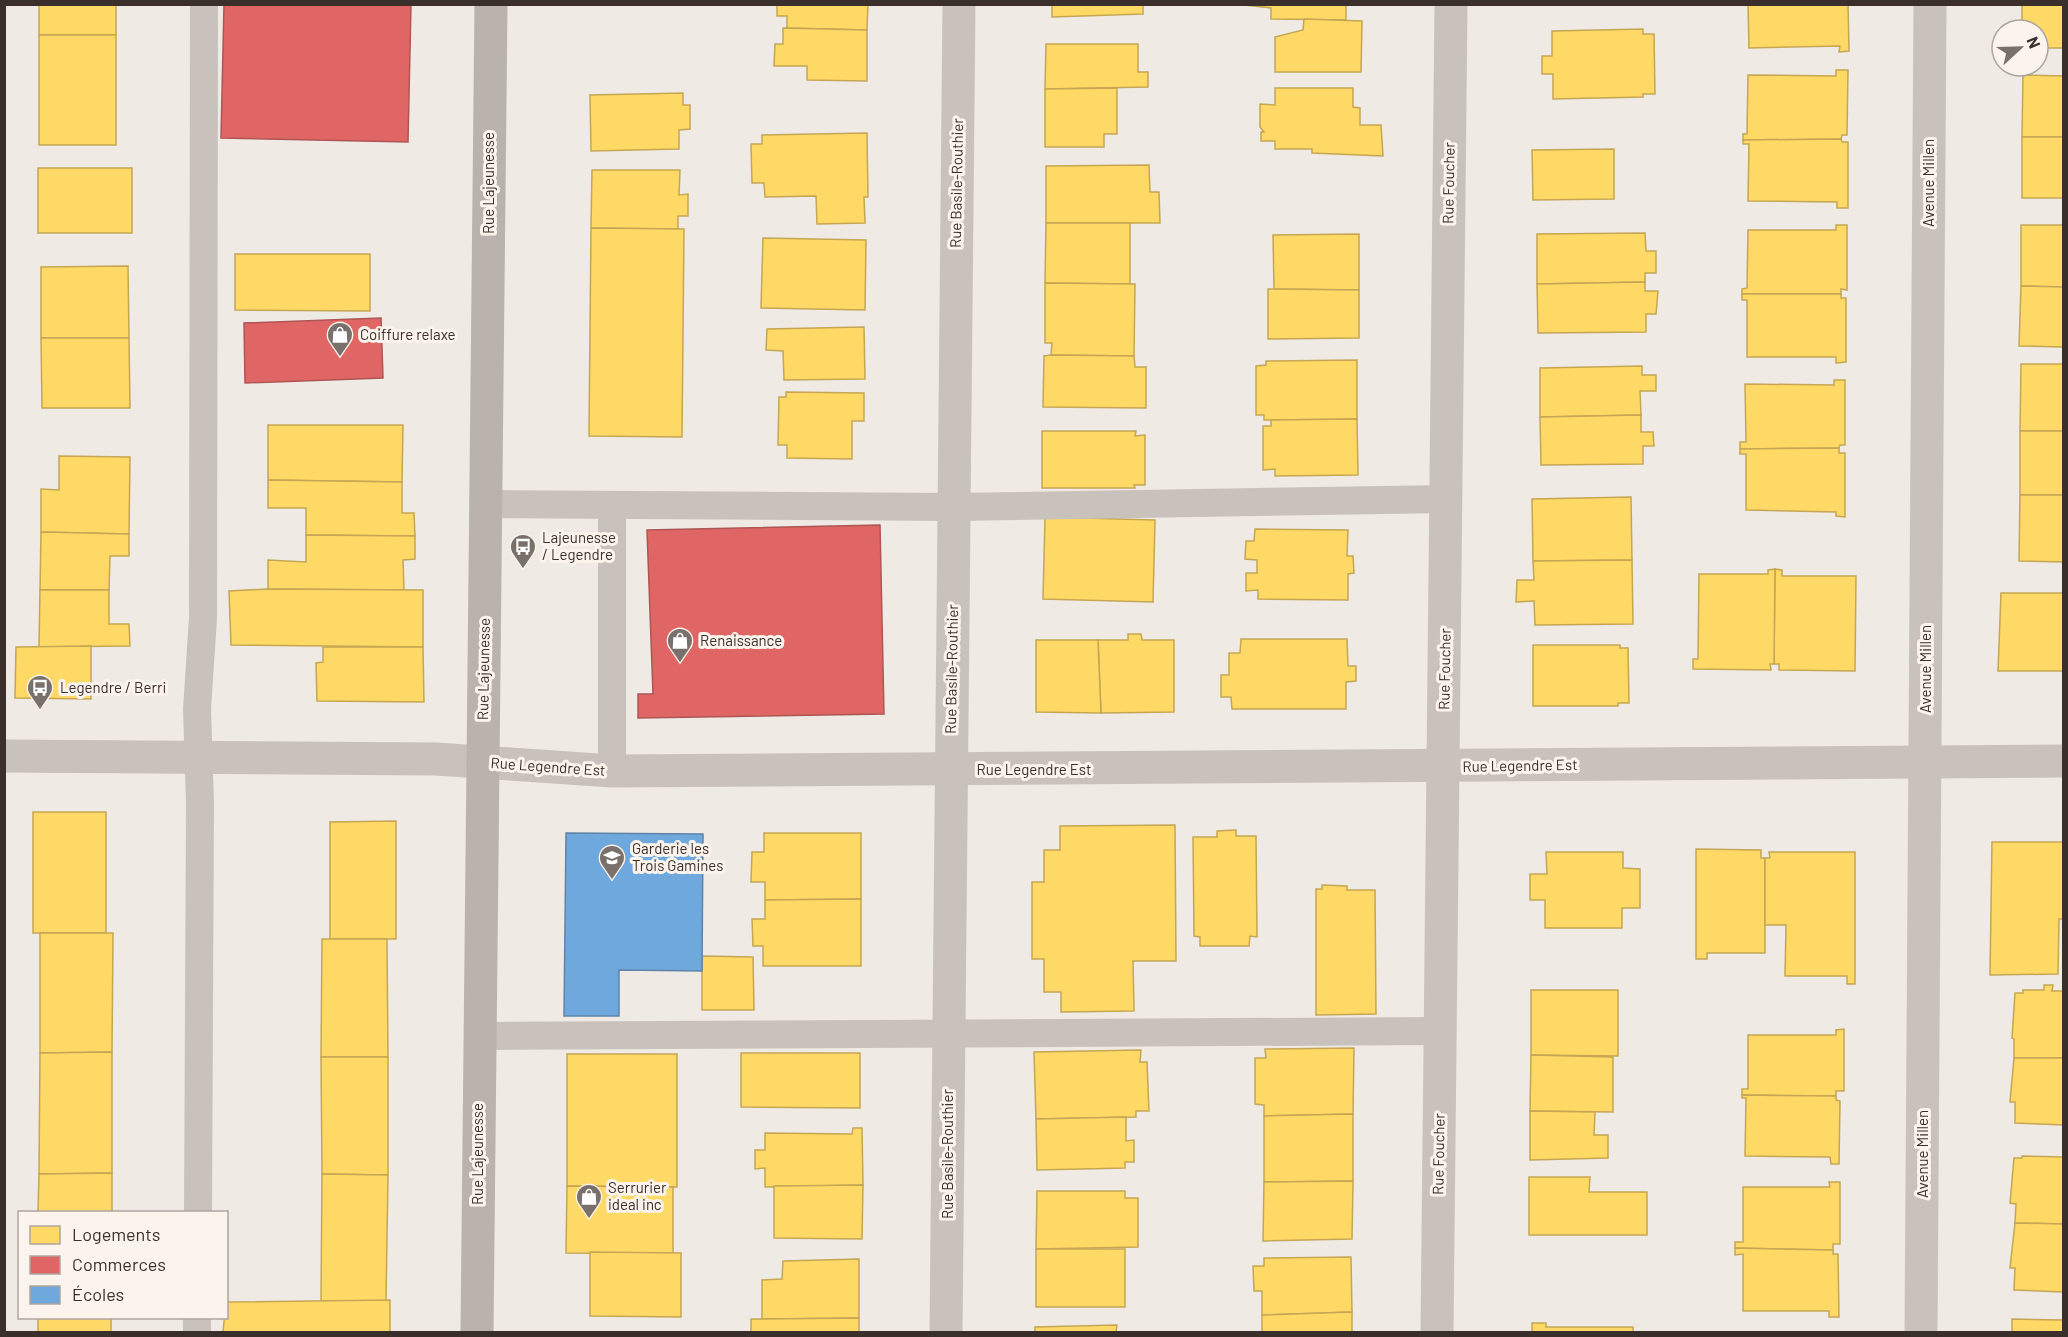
<svg xmlns="http://www.w3.org/2000/svg" width="2068" height="1337" font-family="Barlow,sans-serif">
	<style>
		.homes { fill: #ffd966; stroke: #c4a654; stroke-width: 1.5 }
		.shops { fill: #e06666; stroke: #ae5654; stroke-width: 1.5 }
		.schools { fill: #6fa8dc; stroke: #5f84a7; stroke-width: 1.5 }
		.lines { fill: none; stroke-linecap: round; stroke-linejoin: round }
		.lane { stroke: #c9c2bc; stroke-width: 28 }
		.street { stroke: #c9c2bc; stroke-width: 33 }
		.secondary { stroke: #b9b2ad; stroke-width: 33 }
		.labels { text-anchor: middle; stroke-width: 6; stroke-linejoin: round; paint-order: stroke }
		.street-label { font-size: 15px; fill: #3a2f2a; stroke: #fbf4ec }
		.poi-label { font-size: 15px; fill: #3a2f2a; stroke: #fbf4ec; text-anchor: start }
	</style>
	<rect width="100%" height="100%" fill="#efeae4"/>
	<g class="homes">
		<rect x="39" y="4" width="77" height="31"/>
		<polygon points="777,4 868,4 867,30 787,28 787,16 777,16"/>
		<polygon points="1052,4 1143,4 1143,14 1052,17"/>
		<polygon points="1346,4 1346,20 1271,19 1271,8 1244,5"/>
		<polygon points="1748,4 1848,4 1849,51 1839,52 1840,46 1749,48"/>
		<polygon points="2022,4 2064,4 2064,48 2038,48 2038,30 2022,30"/>
		<polygon points="1304,19 1362,21 1361,72 1275,72 1275,37 1303,30"/>
		<polygon points="783,28 867,30 867,81 807,80 807,66 774,66 775,44 783,44"/>
		<polygon points="1643,29 1643,34 1654,34 1655,94 1643,94 1643,97 1553,99 1553,74 1542,74 1542,56 1552,56 1552,31"/>
		<rect x="39" y="35" width="77" height="110"/>
		<polygon points="1046,44 1138,44 1138,72 1148,72 1148,87 1045,89"/>
		<polygon points="1836,70 1848,70 1847,135 1842,135 1841,139 1743,140 1743,134 1747,134 1748,75 1836,76"/>
		<polygon points="2023,75 2064,76 2064,137 2022,137"/>
		<polygon points="1117,88 1117,134 1104,134 1104,147 1045,147 1045,89"/>
		<polygon points="1275,88 1353,88 1353,107 1360,108 1360,125 1381,125 1383,156 1312,153 1312,149 1275,149 1275,141 1261,141 1261,132 1264,132 1260,127 1260,104 1275,105"/>
		<polygon points="683,93 683,105 690,105 690,129 679,130 679,149 591,151 590,95"/>
		<polygon points="867,133 868,197 864,197 865,223 817,224 816,196 765,197 764,183 752,183 751,144 762,144 762,135"/>
		<rect x="2022" y="137" width="42" height="61"/>
		<polygon points="1841,139 1842,142 1848,142 1848,208 1837,208 1837,202 1748,201 1749,144 1743,144 1743,140"/>
		<polygon points="1614,149 1614,199 1533,200 1532,150"/>
		<polygon points="1149,165 1150,192 1159,192 1160,223 1046,223 1046,166"/>
		<rect x="38" y="168" width="94" height="65"/>
		<polygon points="592,170 680,170 679,195 688,194 688,216 678,216 678,229 591,228"/>
		<polygon points="1046,223 1130,223 1130,284 1045,283"/>
		<polygon points="1836,225 1847,225 1847,290 1841,289 1841,294 1742,294 1742,289 1747,288 1748,230 1836,230"/>
		<polygon points="2021,225 2064,225 2064,287 2021,286"/>
		<polygon points="591,228 684,229 682,437 589,436"/>
		<polygon points="1645,233 1646,251 1656,251 1656,273 1645,273 1645,282 1537,284 1537,234"/>
		<polygon points="1359,234 1359,290 1274,289 1273,235"/>
		<polygon points="763,238 866,240 865,310 761,308"/>
		<polygon points="235,254 370,254 370,311 235,310"/>
		<polygon points="128,266 129,338 41,338 41,267"/>
		<polygon points="1645,282 1645,291 1658,291 1656,314 1646,314 1646,332 1538,333 1537,284"/>
		<polygon points="1045,283 1135,284 1134,356 1051,355 1052,343 1045,343"/>
		<polygon points="2021,286 2064,287 2064,347 2019,346"/>
		<polygon points="1268,289 1359,290 1359,338 1268,339"/>
		<polygon points="1742,294 1841,294 1841,298 1846,298 1846,362 1836,363 1836,357 1747,357 1747,300 1742,300"/>
		<polygon points="864,327 865,379 784,380 783,351 766,350 767,329"/>
		<polygon points="41,338 129,338 130,408 42,408"/>
		<polygon points="1051,355 1134,356 1135,367 1146,367 1146,408 1043,407 1044,356"/>
		<polygon points="1357,360 1357,419 1264,420 1264,415 1256,415 1256,366 1266,365 1266,361"/>
		<polygon points="2021,364 2064,364 2064,431 2020,431"/>
		<polygon points="1642,366 1642,375 1656,375 1656,391 1640,391 1641,415 1540,417 1540,368"/>
		<polygon points="1834,380 1845,380 1845,445 1840,445 1839,448 1740,449 1740,442 1746,442 1745,384 1834,385"/>
		<polygon points="786,392 864,393 864,421 852,421 852,459 787,458 787,445 778,445 779,397 786,397"/>
		<polygon points="1641,415 1641,432 1653,432 1654,446 1643,446 1643,464 1541,465 1540,417"/>
		<polygon points="1357,419 1358,475 1275,476 1275,469 1263,470 1263,426 1271,426 1271,420"/>
		<polygon points="268,425 403,425 402,482 268,480"/>
		<polygon points="1042,431 1136,431 1135,436 1145,435 1145,485 1134,485 1135,488 1042,488"/>
		<rect x="2020" y="431" width="44" height="64"/>
		<polygon points="1839,448 1839,453 1845,453 1845,517 1836,516 1836,512 1746,510 1746,454 1740,454 1740,449"/>
		<polygon points="59,456 130,457 129,534 41,532 41,489 59,490"/>
		<polygon points="268,480 402,482 402,513 414,513 415,536 306,535 306,508 268,508"/>
		<polygon points="2020,495 2064,495 2064,562 2019,561"/>
		<polygon points="1631,497 1632,560 1533,561 1532,499"/>
		<polygon points="1045,517 1155,520 1153,602 1043,599"/>
		<polygon points="1255,529 1348,530 1347,556 1353,556 1354,573 1348,574 1348,600 1258,599 1258,590 1246,591 1246,573 1257,573 1257,560 1245,559 1246,541 1254,541"/>
		<polygon points="41,532 129,534 129,556 110,556 109,590 40,590"/>
		<polygon points="306,535 415,536 415,559 403,560 404,590 268,589 268,560 306,562"/>
		<polygon points="1632,560 1633,624 1535,625 1534,601 1516,602 1517,580 1534,580 1533,561"/>
		<polygon points="1775,569 1782,570 1782,576 1856,576 1855,671 1779,670 1779,664 1774,664"/>
		<polygon points="1775,569 1774,664 1770,664 1771,670 1693,669 1693,659 1698,659 1699,574 1768,574 1768,570"/>
		<polygon points="268,589 423,590 423,647 231,645 229,591"/>
		<polygon points="40,590 109,590 109,624 129,624 130,646 39,647"/>
		<polygon points="2001,593 2064,593 2064,671 1998,671"/>
		<polygon points="1128,634 1141,634 1142,640 1174,640 1174,712 1101,713 1098,640 1128,640"/>
		<polygon points="1241,639 1347,639 1348,666 1356,666 1356,681 1346,682 1346,709 1232,709 1231,697 1221,697 1221,675 1229,675 1229,653 1240,653"/>
		<polygon points="1036,640 1098,640 1101,713 1036,712"/>
		<polygon points="1533,645 1620,645 1620,648 1628,648 1629,703 1618,703 1618,706 1533,706"/>
		<polygon points="91,646 91,699 15,698 16,647"/>
		<polygon points="323,647 423,647 424,702 317,701 316,663 323,662"/>
		<rect x="33" y="812" width="73" height="121"/>
		<polygon points="396,821 396,939 330,939 330,822"/>
		<polygon points="1175,825 1176,961 1133,961 1134,1011 1061,1012 1061,992 1044,992 1044,959 1032,959 1032,882 1044,882 1044,850 1060,850 1060,826"/>
		<polygon points="1236,830 1236,836 1256,836 1257,937 1250,936 1249,946 1200,946 1200,937 1194,936 1193,837 1217,837 1217,831"/>
		<polygon points="764,833 861,833 861,899 765,900 765,882 751,882 752,852 764,852"/>
		<polygon points="1992,842 2064,842 2064,919 2059,919 2058,974 1990,975"/>
		<polygon points="1696,849 1761,850 1761,858 1765,858 1765,953 1707,953 1707,959 1696,959"/>
		<polygon points="1546,852 1623,852 1623,868 1640,869 1640,908 1622,908 1622,928 1545,928 1545,900 1530,900 1530,874 1547,874"/>
		<polygon points="1769,852 1855,852 1855,984 1847,984 1847,976 1785,976 1786,925 1765,925 1765,858 1770,858"/>
		<polygon points="1322,885 1347,886 1347,890 1375,890 1376,1014 1316,1015 1316,889 1322,889"/>
		<polygon points="861,899 861,966 763,966 763,946 753,946 752,919 765,919 765,900"/>
		<polygon points="40,933 113,933 112,1052 40,1053"/>
		<polygon points="322,939 387,939 388,1057 321,1057"/>
		<polygon points="702,956 753,957 754,1010 702,1010"/>
		<polygon points="2044,985 2053,985 2052,991 2064,991 2064,1058 2014,1058 2014,1039 2012,1038 2015,993 2023,993 2023,990 2044,990"/>
		<polygon points="1531,990 1618,990 1618,1056 1531,1055"/>
		<polygon points="1844,1029 1844,1091 1836,1091 1836,1096 1742,1095 1742,1089 1748,1089 1748,1035 1836,1035 1836,1030"/>
		<polygon points="1354,1048 1353,1114 1264,1116 1264,1105 1255,1104 1255,1058 1266,1058 1265,1049"/>
		<polygon points="1141,1050 1140,1062 1147,1062 1149,1111 1136,1111 1136,1117 1036,1119 1034,1052"/>
		<polygon points="112,1052 112,1173 39,1174 40,1053"/>
		<polygon points="741,1053 860,1053 860,1108 741,1107"/>
		<polygon points="567,1054 677,1054 677,1187 567,1186"/>
		<polygon points="1531,1055 1613,1057 1613,1112 1530,1111"/>
		<polygon points="321,1057 388,1057 388,1175 322,1174"/>
		<polygon points="2014,1058 2064,1058 2064,1125 2015,1123 2015,1102 2010,1102"/>
		<polygon points="1742,1095 1836,1096 1836,1100 1840,1101 1839,1164 1831,1164 1830,1157 1745,1156 1746,1098 1742,1098"/>
		<polygon points="1530,1111 1595,1112 1594,1135 1608,1135 1608,1158 1530,1160"/>
		<polygon points="1353,1114 1353,1181 1264,1182 1264,1116"/>
		<polygon points="1126,1117 1126,1141 1134,1140 1134,1162 1125,1162 1125,1168 1037,1170 1036,1119"/>
		<polygon points="853,1128 862,1128 863,1185 765,1187 765,1168 755,1169 755,1150 765,1150 765,1133 852,1134"/>
		<polygon points="2022,1156 2064,1157 2064,1224 2015,1223 2016,1204 2010,1203 2014,1158 2022,1158"/>
		<polygon points="112,1173 112,1212 38,1212 39,1174"/>
		<polygon points="322,1174 388,1175 386,1301 321,1301"/>
		<polygon points="1529,1177 1590,1177 1589,1192 1647,1192 1647,1235 1529,1235"/>
		<polygon points="1353,1181 1352,1239 1263,1241 1264,1182"/>
		<polygon points="1829,1182 1840,1182 1840,1244 1833,1244 1833,1250 1735,1248 1735,1242 1743,1242 1743,1187 1830,1187"/>
		<polygon points="863,1185 862,1239 774,1238 774,1186"/>
		<polygon points="567,1186 673,1187 673,1254 566,1253"/>
		<polygon points="1037,1191 1125,1191 1125,1198 1138,1198 1138,1247 1036,1249"/>
		<polygon points="2015,1223 2064,1224 2064,1292 2014,1290 2015,1268 2010,1268"/>
		<polygon points="1735,1248 1833,1250 1833,1254 1838,1254 1839,1317 1829,1317 1829,1311 1743,1311 1743,1254 1735,1255"/>
		<rect x="1036" y="1249" width="89" height="58"/>
		<polygon points="590,1252 681,1253 681,1317 590,1316"/>
		<polygon points="1351,1257 1352,1312 1262,1315 1262,1291 1254,1291 1253,1266 1264,1266 1264,1258"/>
		<polygon points="859,1259 859,1318 762,1319 762,1280 782,1279 783,1261"/>
		<polygon points="390,1300 390,1332 223,1332 226,1302"/>
		<polygon points="1352,1312 1352,1332 1262,1332 1262,1315"/>
		<rect x="38" y="1318" width="73" height="14"/>
		<polygon points="859,1318 859,1332 751,1332 751,1319"/>
		<polygon points="2012,1319 2064,1320 2064,1332 2012,1332"/>
		<polygon points="1532,1323 1546,1323 1546,1327 1633,1327 1633,1332 1532,1332"/>
		<polygon points="1117,1325 1116,1332 1035,1332 1035,1327"/>
	</g>
	<g class="shops">
		<polygon points="224,4 411,4 408,142 221,138"/>
		<polygon points="381,318 383,378 245,383 244,323"/>
		<polygon points="880,525 884,714 638,718 638,694 653,694 647,530"/>
	</g>
	<polygon class="schools" points="566,833 703,834 702,971 619,970 619,1016 564,1016"/>
	<g class="lines">
		<g class="lane">
			<polyline points="487,504 954,507 1446,499"/>
			<polyline points="612,771 612,505"/>
			<polyline points="479,1036 1440,1031"/>
			<polyline points="198,1212 200,803 197,709 203,618 204,4"/>
			<polyline points="197,1332 197,1318"/>
		</g>
		<g class="street">
			<polyline points="4,756 436,759 612,771 2064,761"/>
			<polyline points="946,1332 959,4"/>
			<polyline points="1437,1332 1451,4"/>
			<polyline points="1921,1332 1930,4"/>
		</g>
		<polyline class="secondary" points="477,1332 491,4"/>
	</g>
	<defs>
		<symbol id="shop-pin" viewBox="-11 -11 22 30"><path d="M0 17L-7.5 6A9.5 9.5 0 1 1 7.5 6Z" fill="#79706b" stroke="#fbf4ec"/><path d="M-5-2.5h2.3a2.7 3.5 0 0 1 5.4 0H5L5.5 6h-11ZM-1.5-2.5h3a1.5 2.3 0 0 0-3 0Z" fill="#fff"/></symbol>
		<symbol id="bus-pin" viewBox="-11 -11 22 30"><path d="M0 17L-7.5 6A9.5 9.5 0 1 1 7.5 6Z" fill="#79706b" stroke="#fbf4ec"/><path d="M-5-6H5V4H4V6H2V4H-2V6H-4V4H-5ZM-3.5-4V0h7V-4ZM-3.5 1.2v1.5H-2V1.2ZM2 1.2v1.5H3.5V1.2Z" fill="#fff"/></symbol>
		<symbol id="school-pin" viewBox="-11 -11 22 30"><path d="M0 17L-7.5 6A9.5 9.5 0 1 1 7.5 6Z" fill="#79706b" stroke="#fbf4ec"/><path d="M0-5L7-2L0 1L-7-2ZM-4 1L0 2.5L4 1V4Q0 6-4 4Z" fill="#fff"/></symbol>
	</defs>
	<g fill-rule="evenodd">
		<use href="#shop-pin" x="325" y="320" width="30" height="40"/>
		<use href="#bus-pin" x="508" y="532" width="30" height="40"/>
		<use href="#shop-pin" x="665" y="626" width="30" height="40"/>
		<use href="#bus-pin" x="25" y="673" width="30" height="40"/>
		<use href="#school-pin" x="597" y="843" width="30" height="40"/>
		<use href="#shop-pin" x="574" y="1182" width="30" height="40"/>
	</g>
	<g class="labels">
		<g class="street-label">
			<text transform="translate(489 183) rotate(-90)" y="5">Rue Lajeunesse</text>
			<text transform="translate(957 183) rotate(-89)" y="5">Rue Basile-Routhier</text>
			<text transform="translate(1449 183) rotate(-89)" y="5">Rue Foucher</text>
			<text transform="translate(1929 183) rotate(-90)" y="5">Avenue Millen</text>
			<text transform="translate(484 669) rotate(-89)" y="5">Rue Lajeunesse</text>
			<text transform="translate(952 669) rotate(-89)" y="5">Rue Basile-Routhier</text>
			<text transform="translate(1445 669) rotate(-89)" y="5">Rue Foucher</text>
			<text transform="translate(1926 669) rotate(-90)" y="5">Avenue Millen</text>
			<text transform="translate(1520 766) rotate(-1)" y="5">Rue Legendre Est</text>
			<text transform="translate(548 767) rotate(4)" y="5">Rue Legendre Est</text>
			<text x="1034" y="775">Rue Legendre Est</text>
			<text transform="translate(478 1154) rotate(-90)" y="5">Rue Lajeunesse</text>
			<text transform="translate(948 1154) rotate(-90)" y="5">Rue Basile-Routhier</text>
			<text transform="translate(1439 1154) rotate(-89)" y="5">Rue Foucher</text>
			<text transform="translate(1923 1154) rotate(-90)" y="5">Avenue Millen</text>
		</g>
		<g class="poi-label">
			<text x="360" y="340">Coiffure relaxe</text>
			<text x="542" y="543">Lajeunesse<tspan x="542" dy="17">/ Legendre</tspan></text>
			<text x="700" y="646">Renaissance</text>
			<text x="60" y="693">Legendre / Berri</text>
			<text x="632" y="854">Garderie les<tspan x="632" dy="17">Trois Gamines</tspan></text>
			<text x="608" y="1193">Serrurier<tspan x="608" dy="17">ideal inc</tspan></text>
		</g>
	</g>
	<rect width="2068" height="1337" fill="none" stroke="#3a2f2a" stroke-width="12"/>
	<rect x="18" y="1211" width="210" height="108" fill="#fbf4ec" stroke="#aea59e" stroke-width="1.5"/>
	<rect x="30" y="1226" width="30" height="18" fill="#ffd966" stroke="#aea59e" stroke-width="1.5"/>
	<text x="72" y="1241" font-size="18" fill="#3a2f2a">Logements</text>
	<rect x="30" y="1256" width="30" height="18" fill="#e06666" stroke="#aea59e" stroke-width="1.5"/>
	<text x="72" y="1271" font-size="18" fill="#3a2f2a">Commerces</text>
	<rect x="30" y="1286" width="30" height="18" fill="#6fa8dc" stroke="#aea59e" stroke-width="1.5"/>
	<text x="72" y="1301" font-size="18" fill="#3a2f2a">Écoles</text>
	<g transform="translate(2020 48) rotate(68)"><circle r="28" fill="#fbf4ec" stroke="#aea59e" stroke-width="1.5"/>
	<path d="M0-4.5L10 22L0 15L-10 22Z" fill="#79706b"/>
	<text y="-9" font-size="16" font-weight="bold" text-anchor="middle" fill="#3a2f2a">N</text>
	</g>
</svg>
